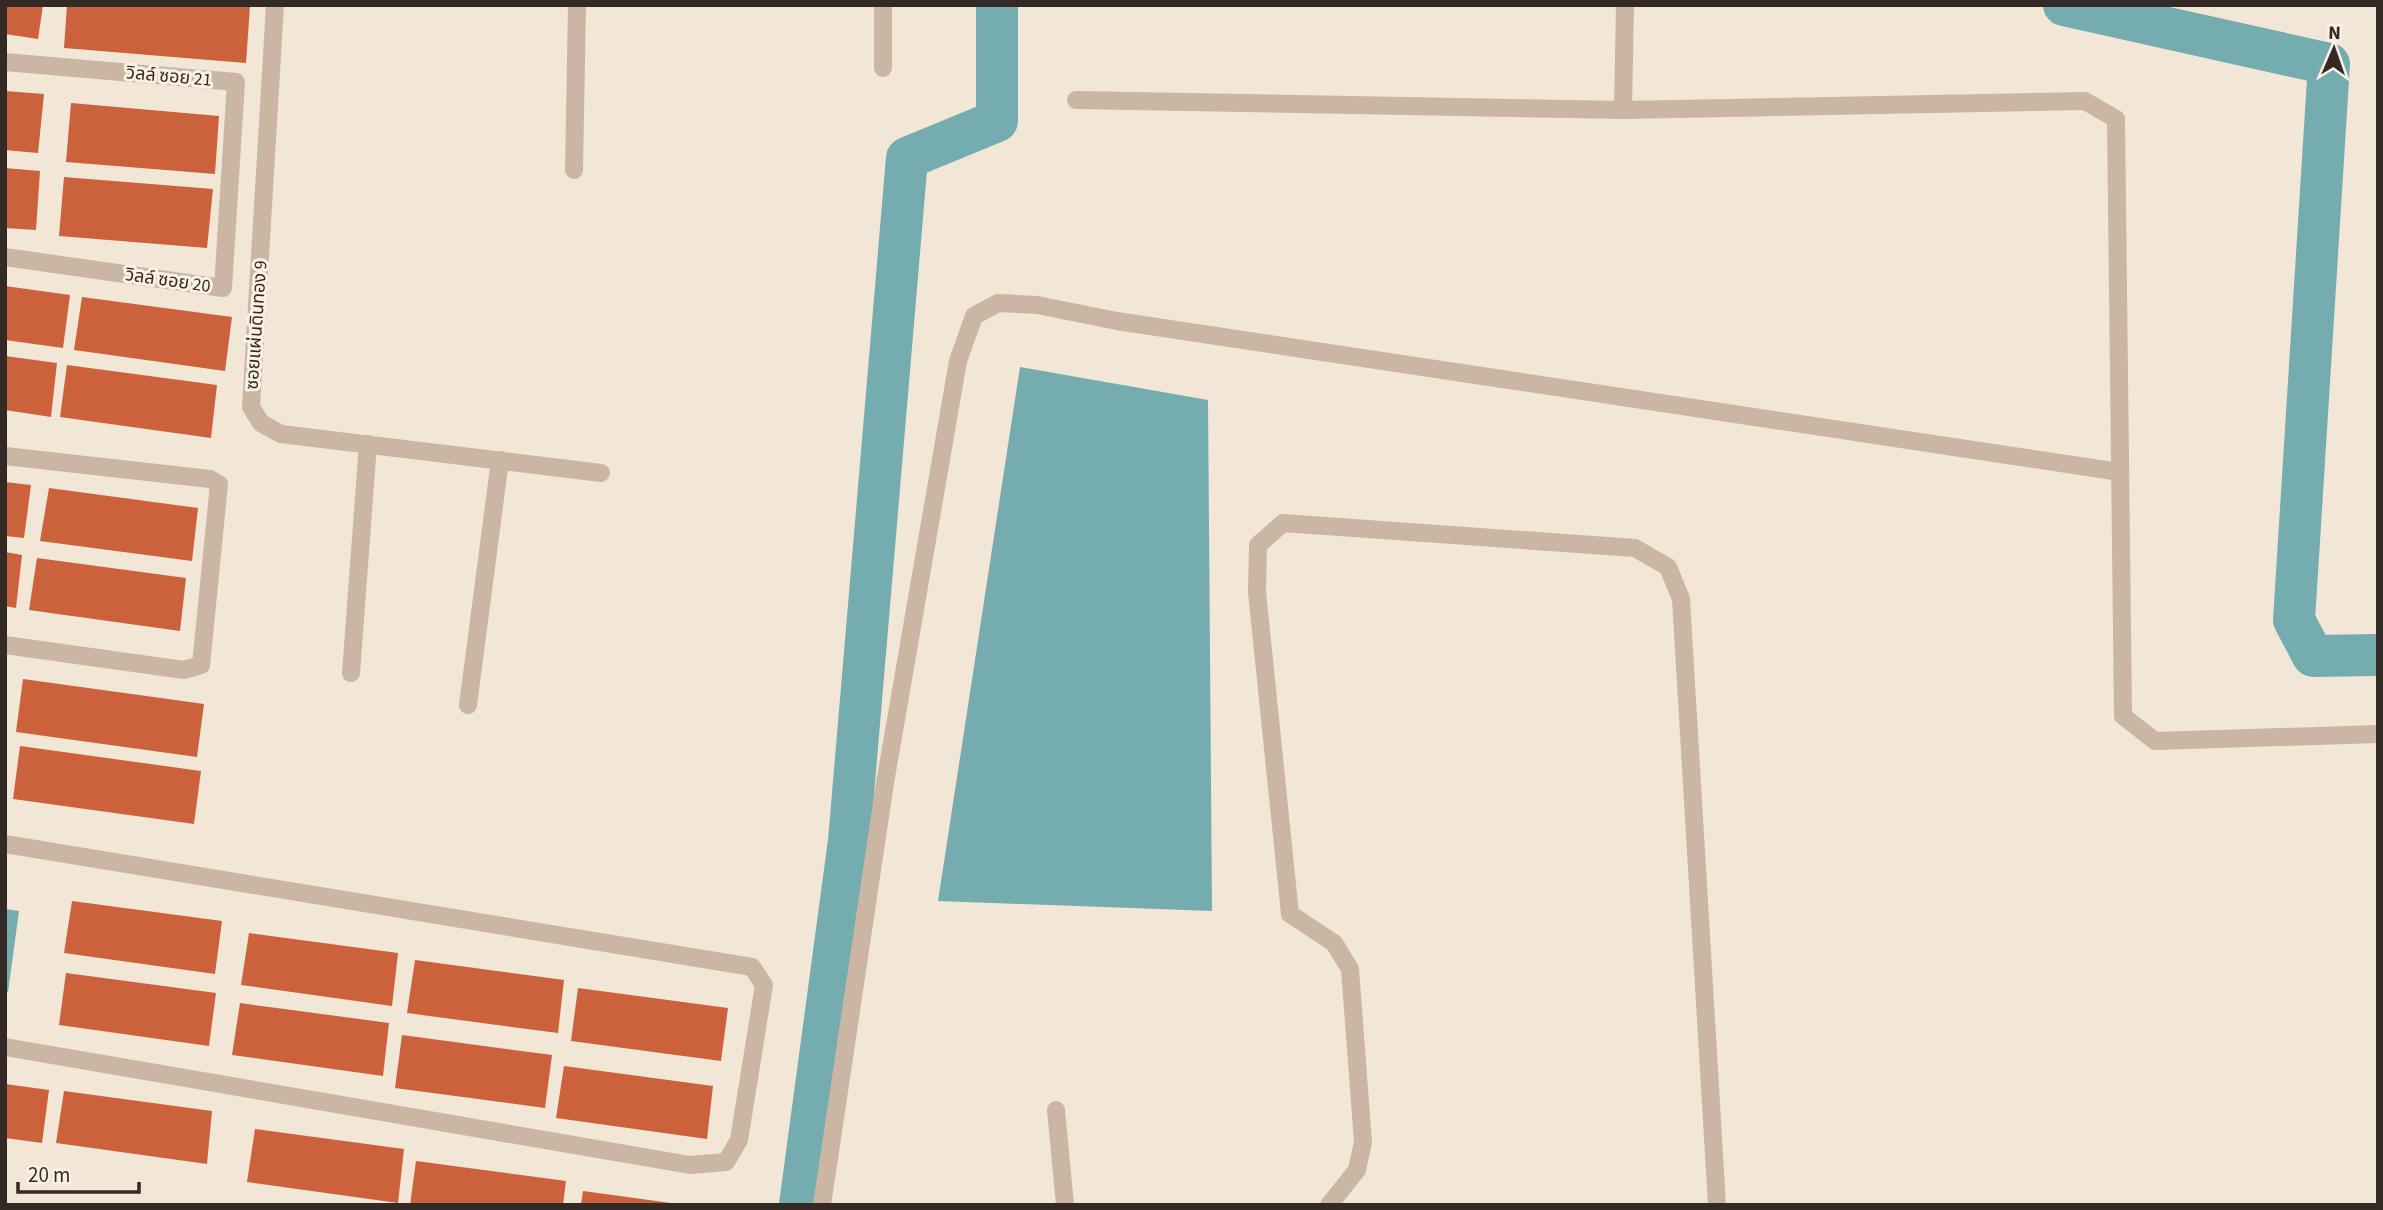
<svg xmlns="http://www.w3.org/2000/svg" width="2383" height="1210" font-family="'Source Sans 3','Noto Sans Thai',sans-serif">
	<style>
		.water { fill: #75acb0 }
		.lines { fill: none; stroke-linecap: round; stroke-linejoin: round }
		.canal { stroke: #75acb0; stroke-width: 42 }
		.building { fill: #cb623b }
		.service { stroke: #cab6a2; stroke-width: 18 }
		.minor { stroke: #cab6a2; stroke-width: 18 }
		.labels { text-anchor: middle; stroke-width: 6; stroke-linejoin: round; paint-order: stroke }
		.street-label { font-size: 18px; fill: #342a25; stroke: #faf0e3 }
	</style>
	<rect width="100%" height="100%" fill="#f2e6d7"/>
	<g class="water">
		<polygon points="1020,367 1208,400 1212,911 938,901"/>
		<polygon points="5,909 19,911 8,992 5,991"/>
	</g>
	<g class="lines">
		<g class="canal">
			<polyline points="2064,5 2329,64 2294,620 2313,656 2378,655"/>
			<polyline points="800,1205 849,841 907,158 997,121 997,5"/>
		</g>
	</g>
	<g class="building">
		<polygon points="5,5 43,5 38,39 5,34"/>
		<polygon points="67,5 250,6 246,63 64,48"/>
		<polygon points="5,91 44,94 38,153 5,150"/>
		<polygon points="71,103 219,116 215,174 66,162"/>
		<polygon points="5,168 40,171 36,230 5,228"/>
		<polygon points="64,177 213,189 207,248 59,236"/>
		<polygon points="5,286 70,295 63,348 5,340"/>
		<polygon points="82,297 232,317 225,371 74,350"/>
		<polygon points="5,356 57,363 51,417 5,410"/>
		<polygon points="67,365 217,385 211,438 60,417"/>
		<polygon points="5,482 31,485 24,538 5,536"/>
		<polygon points="49,488 198,508 192,561 40,541"/>
		<polygon points="5,552 22,555 16,608 5,606"/>
		<polygon points="37,558 186,578 180,631 29,610"/>
		<polygon points="23,679 204,704 197,757 16,732"/>
		<polygon points="20,746 201,771 194,824 13,799"/>
		<polygon points="72,901 222,921 215,974 64,953"/>
		<polygon points="249,933 398,953 392,1006 241,985"/>
		<polygon points="415,960 564,980 558,1033 407,1013"/>
		<polygon points="66,973 216,993 209,1046 59,1025"/>
		<polygon points="578,988 728,1008 721,1061 571,1041"/>
		<polygon points="240,1003 389,1023 383,1076 232,1055"/>
		<polygon points="402,1035 552,1055 545,1108 395,1088"/>
		<polygon points="564,1066 713,1086 707,1139 556,1118"/>
		<polygon points="5,1084 49,1090 42,1143 5,1138"/>
		<polygon points="64,1091 212,1111 207,1164 56,1143"/>
		<polygon points="255,1129 404,1149 398,1203 247,1182"/>
		<polygon points="416,1161 566,1181 563,1205 410,1205"/>
		<polygon points="583,1191 671,1203 671,1205 581,1205"/>
	</g>
	<g class="lines">
		<g class="service">
			<polyline points="1076,100 1623,110 2085,101 2116,119 2123,716 2155,741 2378,734"/>
			<polyline points="1623,110 1625,5"/>
			<polyline points="1056,1110 1065,1205"/>
			<polyline points="822,1205 885,783 958,361 974,316 998,303 1037,305 1117,321 2120,472"/>
			<polyline points="1329,1205 1357,1170 1363,1142 1350,969 1334,943 1290,914 1257,592 1258,545 1283,523 1635,548 1668,567 1681,599 1717,1205"/>
		</g>
		<g class="minor">
			<polyline points="275,5 251,407 261,423 281,434 601,473"/>
			<polyline points="883,5 883,68"/>
			<polyline points="5,62 236,82 223,288 5,257"/>
			<polyline points="574,170 577,5"/>
			<polyline points="5,456 210,479 219,484 201,665 184,670 5,645"/>
			<polyline points="351,673 368,444"/>
			<polyline points="468,705 500,460"/>
			<polyline points="5,844 752,967 764,985 739,1140 726,1162 690,1165 5,1047"/>
		</g>
	</g>
	<g class="labels">
		<g class="street-label">
			<text transform="translate(169 76) rotate(5)" y="6">วิลล์ ซอย 21</text>
			<text transform="translate(168 280) rotate(8)" y="6">วิลล์ ซอย 20</text>
			<text transform="translate(256 325) rotate(-86)" y="6">ซอยแผ่นดินทอง 9</text>
		</g>
	</g>
	<rect width="2383" height="1210" fill="none" stroke="#342a25" stroke-width="14"/>
	<g transform="translate(2334 49) rotate(2)" stroke="#faf0e3" stroke-width="5" paint-order="stroke">
	<path d="M0-5L12 26L0 18L-12 26Z" fill="#342a25"/>
	<text y="-10" font-size="19" font-weight="bold" text-anchor="middle" fill="#342a25">N</text>
	</g>
	<path d="M18 1182v10h121v-10" fill="none" stroke="#342a25" stroke-width="3.5"/>
	<text x="28" y="1182" font-size="21" fill="#342a25" stroke="#faf0e3" stroke-width="5" paint-order="stroke">20 m</text>
</svg>
